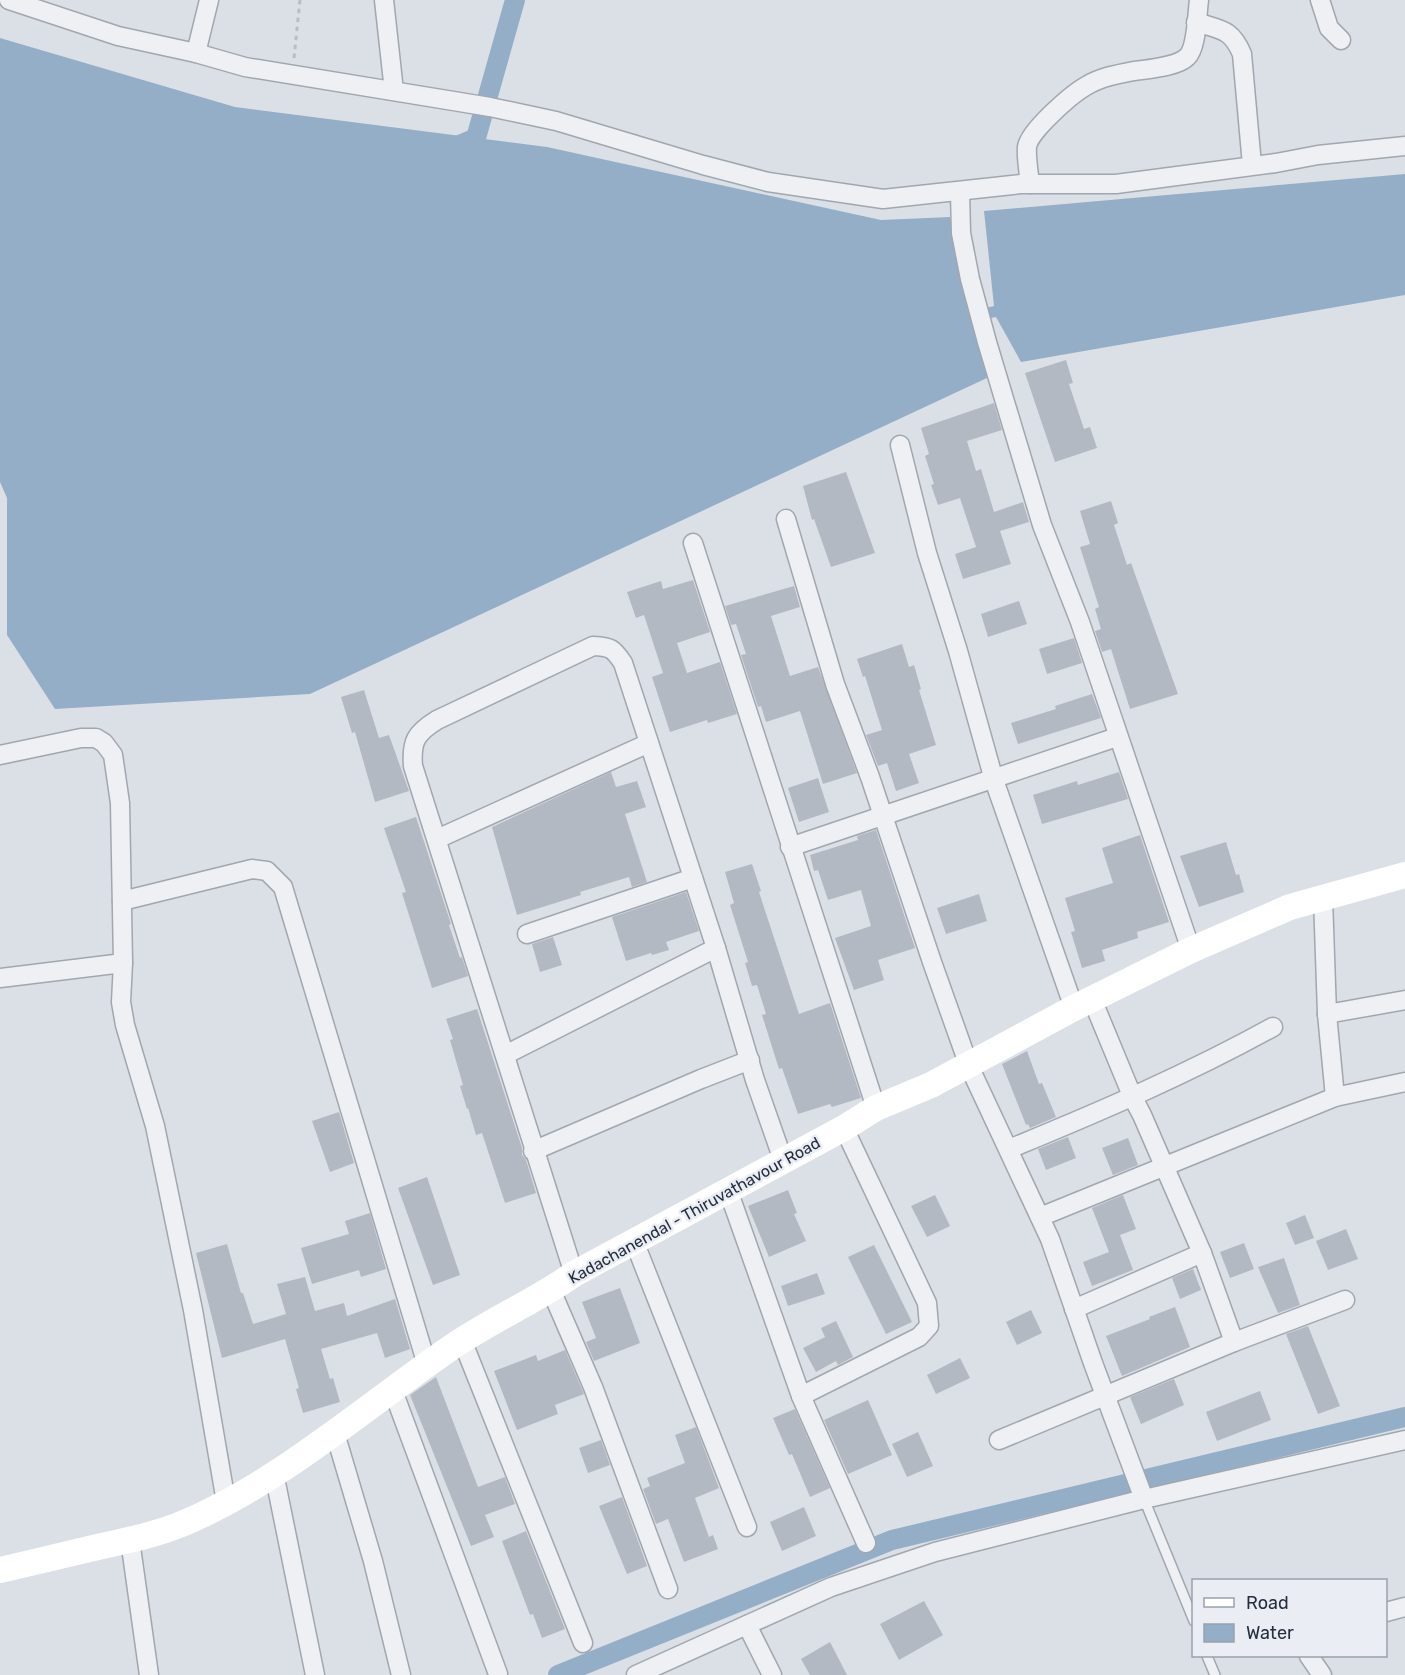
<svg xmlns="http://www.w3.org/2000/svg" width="1405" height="1675" font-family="Rubik,sans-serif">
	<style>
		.water { fill: #95aec8 }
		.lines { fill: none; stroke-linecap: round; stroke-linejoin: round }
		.canal { stroke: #95aec8; stroke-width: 20 }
		.building { fill: #b2b9c3 }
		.service-casing { stroke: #a1a7b0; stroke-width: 12 }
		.minor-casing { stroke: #a1a7b0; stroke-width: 21 }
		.path { stroke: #babec4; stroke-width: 3; stroke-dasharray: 4.5 4.5; stroke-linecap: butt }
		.service { stroke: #eef0f4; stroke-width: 9 }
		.minor { stroke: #eef0f4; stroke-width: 18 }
		.secondary { stroke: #fff; stroke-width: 26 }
		.labels { text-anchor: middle; stroke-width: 5; stroke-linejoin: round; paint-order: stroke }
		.street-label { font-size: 16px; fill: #252e3c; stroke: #eaeef4 }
	</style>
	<rect width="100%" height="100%" fill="#dbe0e6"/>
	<polygon class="water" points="0,38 235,107 547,147 881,220 950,217 973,311 994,306 984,211 1405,174 1405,295 1021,362 996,317 975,321 987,378 310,694 55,709 7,635 7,498 0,482"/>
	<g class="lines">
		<g class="canal">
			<polyline points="453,148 476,138 515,0"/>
			<polyline points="558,1675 892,1540 1405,1417"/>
		</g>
	</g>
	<g class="building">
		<polygon points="1066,360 1073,383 1069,384 1084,429 1090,427 1097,448 1055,462 1025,373"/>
		<polygon points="994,403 1002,430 967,441 976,471 981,469 994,512 1023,502 1029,522 1000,531 1011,564 963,579 955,554 976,547 960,498 938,505 931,485 934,484 925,456 929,454 921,428"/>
		<polygon points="846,472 875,553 831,567 814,519 812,520 803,486"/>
		<polygon points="1111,501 1118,523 1114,525 1127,565 1131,563 1178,694 1130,709 1111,649 1102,652 1095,631 1101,629 1095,609 1099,607 1080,547 1090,544 1080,511"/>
		<polygon points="693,580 710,632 677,643 687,673 720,662 737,714 708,723 707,720 670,732 652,677 663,673 644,615 636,618 627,592 661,581 663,589"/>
		<polygon points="794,586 800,607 771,616 790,676 818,667 857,773 823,784 800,711 766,722 761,706 758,707 741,655 746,654 736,624 731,625 725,606"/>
		<polygon points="1019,601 1027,624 988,637 981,614"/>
		<polygon points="1074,638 1082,663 1047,674 1039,649"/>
		<polygon points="902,644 909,667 914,665 921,689 919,690 936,745 909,754 919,783 896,791 887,763 878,766 866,735 882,730 865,676 863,677 857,659"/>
		<polygon points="364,690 379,738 389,735 409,791 375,802 355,732 352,733 341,697"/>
		<polygon points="1092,694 1101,718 1018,744 1011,723 1056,709 1055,706"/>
		<polygon points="611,772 616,787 637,781 646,807 625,814 647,882 632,887 629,877 580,892 581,895 517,915 492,827"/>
		<polygon points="1119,772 1128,799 1042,824 1033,795 1077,781 1078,785"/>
		<polygon points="818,778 829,812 799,822 788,788"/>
		<polygon points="416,817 451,924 449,925 460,958 462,957 468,976 432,988 402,893 406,892 384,828"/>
		<polygon points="876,830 915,948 878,960 884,980 854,990 835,938 871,926 861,890 828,900 818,870 814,871 810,855 858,840 857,836"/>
		<polygon points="1140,835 1169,922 1137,932 1138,938 1102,950 1105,961 1082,968 1071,932 1075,931 1065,898 1113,883 1102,848"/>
		<polygon points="1226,842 1236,875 1239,874 1244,892 1199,907 1180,856"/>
		<polygon points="752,864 761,891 759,892 799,1014 830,1003 861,1098 832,1107 830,1104 798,1114 782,1068 779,1069 762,1015 766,1014 757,985 752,986 745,963 748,962 730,905 734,903 725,872"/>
		<polygon points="686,892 699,931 666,942 669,950 652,955 651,953 626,961 612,917"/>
		<polygon points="979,894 987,921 946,934 937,908"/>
		<polygon points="553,937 562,965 540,972 532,944"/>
		<polygon points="477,1009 522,1148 522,1155 526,1160 536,1193 505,1203 482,1133 476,1135 468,1108 467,1109 460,1086 463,1085 450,1040 453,1039 446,1019"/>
		<polygon points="1027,1051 1039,1084 1042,1083 1056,1117 1030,1128 1028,1124 1026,1125 1002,1064"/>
		<polygon points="339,1112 354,1163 330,1172 312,1121"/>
		<polygon points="1068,1137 1076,1158 1046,1170 1038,1149"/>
		<polygon points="1128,1138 1138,1165 1113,1175 1102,1148"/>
		<polygon points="427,1177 460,1275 433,1285 398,1188"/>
		<polygon points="788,1190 797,1213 794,1214 806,1241 769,1257 748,1206"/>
		<polygon points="935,1195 950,1226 927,1237 911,1206"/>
		<polygon points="1123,1195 1136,1229 1120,1235 1133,1270 1092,1286 1083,1262 1109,1252 1092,1208"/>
		<polygon points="370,1213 386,1269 361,1277 359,1270 312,1284 301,1248 349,1234 345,1221"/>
		<polygon points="1305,1215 1314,1238 1295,1245 1286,1223"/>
		<polygon points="1346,1229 1358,1259 1328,1270 1316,1241"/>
		<polygon points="1244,1243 1254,1269 1230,1278 1220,1252"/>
		<polygon points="227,1244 241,1293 243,1293 253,1324 286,1314 277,1284 305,1277 315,1311 344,1303 347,1316 395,1299 410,1349 385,1358 377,1333 321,1349 330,1379 333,1378 340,1402 303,1413 296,1389 299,1388 285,1339 222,1358 196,1253"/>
		<polygon points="874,1245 912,1322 886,1334 848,1257"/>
		<polygon points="1284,1258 1300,1305 1278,1313 1258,1267"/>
		<polygon points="1193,1269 1201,1290 1180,1299 1172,1278"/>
		<polygon points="817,1273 825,1294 788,1306 781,1286"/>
		<polygon points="620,1288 640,1343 594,1361 586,1342 596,1338 582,1302"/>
		<polygon points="1175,1307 1190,1347 1122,1376 1106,1336 1150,1319 1149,1317"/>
		<polygon points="1031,1310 1042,1333 1017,1345 1006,1322"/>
		<polygon points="836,1321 853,1357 838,1365 836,1361 816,1372 803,1348 825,1337 821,1328"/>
		<polygon points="1308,1326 1340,1406 1318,1414 1286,1334"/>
		<polygon points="565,1350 584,1394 555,1405 558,1414 517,1430 494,1371 536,1355 538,1361"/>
		<polygon points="960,1358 970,1378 936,1394 927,1375"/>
		<polygon points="436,1377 478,1487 505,1477 515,1504 485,1515 494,1537 471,1546 410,1395"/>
		<polygon points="1174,1379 1184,1405 1141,1424 1130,1397"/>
		<polygon points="1260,1391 1271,1420 1217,1441 1206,1412"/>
		<polygon points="868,1400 892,1455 848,1474 824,1420"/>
		<polygon points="795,1409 830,1488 810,1497 792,1454 789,1455 773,1418"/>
		<polygon points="696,1427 719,1488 695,1498 709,1537 713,1535 718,1549 684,1562 668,1519 656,1524 643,1489 650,1486 647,1478 685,1463 675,1435"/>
		<polygon points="918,1432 933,1466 907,1477 892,1444"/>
		<polygon points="601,1440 610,1465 588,1473 579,1448"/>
		<polygon points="622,1497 647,1566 627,1574 599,1506"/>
		<polygon points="804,1507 816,1536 782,1551 770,1522"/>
		<polygon points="526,1531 565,1629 542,1638 533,1614 530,1615 502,1541"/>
		<polygon points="924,1601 943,1635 899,1660 880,1624"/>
		<polygon points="830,1642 847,1675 810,1675 801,1659"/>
	</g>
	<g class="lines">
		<defs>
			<g id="service">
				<polyline points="1144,1499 1194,1621"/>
				<polyline points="1207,1656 1215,1675"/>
			</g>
			<g id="minor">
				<polyline points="9,0 118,36 196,53 245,67 490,107 556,121 703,165 768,182 883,199 1021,184 1116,184 1276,163 1318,155 1405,146"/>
				<polyline points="384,0 394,91"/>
				<polyline points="1320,0 1329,28 1341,40"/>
				<path d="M1196,22c24,8 35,6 46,32l10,111"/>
				<polyline points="196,53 209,0"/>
				<path d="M1030,184c-1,-11 -4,-25 -3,-37 2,-16 45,-53 59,-61 15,-9 32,-12 48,-15 14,-2 43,-4 53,-14 10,-9 10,-43 12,-57"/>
				<polyline points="960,192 961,233 970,279 987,342 1042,525 1080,622 1191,950"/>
				<polyline points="900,445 927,553 958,651 994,780 1074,1008"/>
				<polyline points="786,519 835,684 870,777 932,962 969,1066 1050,1239 1093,1363 1144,1499"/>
				<polyline points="693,543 876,1108"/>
				<polyline points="0,755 81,738 96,738 104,743 113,755 120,803 123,963 0,978"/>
				<polyline points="437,839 649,743"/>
				<polyline points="790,847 1117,737"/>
				<polyline points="1323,898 1327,1014 1335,1097"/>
				<polyline points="122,901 252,869 267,871 283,887 427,1365"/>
				<polyline points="527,934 693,878"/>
				<polyline points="123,963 121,1002 125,1025 155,1126 193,1310 226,1502"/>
				<polyline points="1092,999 1133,1098 1142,1115 1202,1253 1234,1342"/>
				<polyline points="1327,1014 1405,1000"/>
				<polyline points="505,1055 716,948"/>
				<path d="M1009,1149c90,-37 179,-75 264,-122"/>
				<polyline points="533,1151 701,1079 750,1060"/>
				<polyline points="728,1190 801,1396 866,1543"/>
				<polyline points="1040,1217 1335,1097 1405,1082"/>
				<polyline points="634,1241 747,1527"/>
				<path d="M574,1274l-161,-508c-2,-25 3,-33 24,-46l156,-74c18,1 20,2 30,17l93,285 39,132 28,80"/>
				<polyline points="551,1290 593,1387 668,1589"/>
				<polyline points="1074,1309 1202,1253"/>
				<polyline points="462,1340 583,1643"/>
				<polyline points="392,1388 498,1674"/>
				<polyline points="801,1396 919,1337 929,1326 927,1303 844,1128"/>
				<polyline points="335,1433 373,1561 401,1675"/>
				<polyline points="999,1440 1234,1342 1345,1300"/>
				<polyline points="274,1473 315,1675"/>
				<polyline points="130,1540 149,1675"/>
				<polyline points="1386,1612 1405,1607"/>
				<polyline points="747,1625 772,1675"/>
				<polyline points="1309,1656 1322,1675"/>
				<polyline points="636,1675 831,1587 935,1552 1144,1499 1405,1440"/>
			</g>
		</defs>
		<use href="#service" class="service-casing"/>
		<use href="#minor" class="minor-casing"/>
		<polyline class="path" points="294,58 300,0"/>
		<use href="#service" class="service"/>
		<use href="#minor" class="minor"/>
		<path class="secondary" d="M0,1570c34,-8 68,-16 102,-24 27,-6 56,-12 82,-23 95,-40 181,-116 265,-174 40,-28 85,-47 125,-75l270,-146 32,-20 55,-23 143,-77 117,-58 99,-43 115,-32"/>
	</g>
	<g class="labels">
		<g class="street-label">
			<text transform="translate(694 1210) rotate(-29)" y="6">Kadachanendal - Thiruvathavour Road</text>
		</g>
	</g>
	<rect x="1192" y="1579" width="195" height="78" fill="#eaeef4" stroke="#9ba1aa" stroke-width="1.5"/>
	<rect x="1204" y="1598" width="30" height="9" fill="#ffffff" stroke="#9ba1aa" stroke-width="1.5"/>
	<text x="1246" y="1609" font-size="18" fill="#252e3c">Road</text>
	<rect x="1204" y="1624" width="30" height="18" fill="#95aec8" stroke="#9ba1aa" stroke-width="1.5"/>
	<text x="1246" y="1639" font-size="18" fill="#252e3c">Water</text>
</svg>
